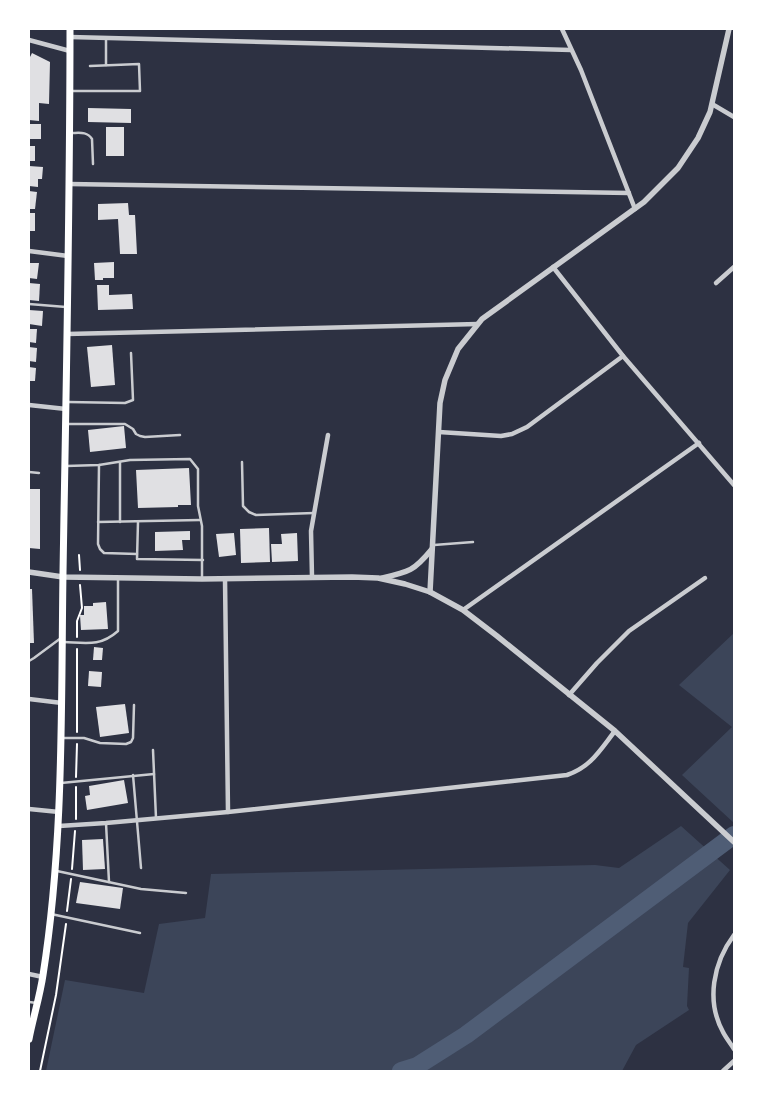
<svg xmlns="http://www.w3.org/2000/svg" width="763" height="1100" font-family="Lato,sans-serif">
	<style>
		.green { fill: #3c4559 }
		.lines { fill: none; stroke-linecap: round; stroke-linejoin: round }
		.river { stroke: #4f5d75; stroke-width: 18 }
		.building { fill: #e0e0e3 }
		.path { stroke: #fff; stroke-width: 2 }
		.service { stroke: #caccd0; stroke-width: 2.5 }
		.minor { stroke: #caccd0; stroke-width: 4.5 }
		.tertiary { stroke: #caccd0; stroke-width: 5.5 }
		.primary { stroke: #fff; stroke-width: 7 }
	</style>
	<rect width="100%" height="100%" fill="#2d3142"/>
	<g class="green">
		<polygon points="734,633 734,823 682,775 732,727 679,685"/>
		<polygon points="681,826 730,870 688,923 683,967 689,968 687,1006 689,1010 636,1045 622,1071 46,1071 65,980 144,993 159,924 205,918 211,874 595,865 619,868"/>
	</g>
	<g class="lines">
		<polyline class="river" points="401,1071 417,1066 466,1035 734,835"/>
	</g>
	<g class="building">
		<polygon points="32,53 50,62 49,104 39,103 39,121 29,120 29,59"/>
		<polygon points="88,108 131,109 131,123 88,122"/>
		<rect x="29" y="124" width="12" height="15"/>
		<rect x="106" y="127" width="18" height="29"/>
		<rect x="29" y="146" width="6" height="15"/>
		<polygon points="29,166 43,167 42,179 38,179 38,187 29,186"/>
		<polygon points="29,191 37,192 35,209 29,209"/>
		<polygon points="128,203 129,215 135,215 137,254 120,254 118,219 98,220 98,204"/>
		<rect x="29" y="213" width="6" height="18"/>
		<polygon points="114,262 114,278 103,278 103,280 95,280 94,263"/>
		<polygon points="29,263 39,263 37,279 29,278"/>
		<polygon points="29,283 40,284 39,301 29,300"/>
		<polygon points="97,285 109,285 109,295 132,294 133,309 98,310"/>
		<polygon points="29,310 43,311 42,326 29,324"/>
		<polygon points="29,329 37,329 36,343 29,342"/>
		<polygon points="112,345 115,385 91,387 87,347"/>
		<polygon points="29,347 37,348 36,362 29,361"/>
		<polygon points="29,367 36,368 35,381 29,381"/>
		<polygon points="124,426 126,448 90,452 88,430"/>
		<polygon points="189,468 191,505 178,505 178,507 138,508 136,470"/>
		<polygon points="29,489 40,489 40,549 29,548"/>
		<polygon points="269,528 270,562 241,563 240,529"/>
		<polygon points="190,531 190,540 182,540 183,550 155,551 155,532"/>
		<polygon points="234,533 236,555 219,557 216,534"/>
		<polygon points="297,533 298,561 272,562 271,544 282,544 281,534"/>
		<polygon points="29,589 32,589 34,643 29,643"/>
		<polygon points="106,602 108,629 81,630 80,615 84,615 84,606 93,606 93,603"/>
		<polygon points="94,647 103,648 102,660 93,660"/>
		<polygon points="89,671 102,672 101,687 88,686"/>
		<polygon points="125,704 129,733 100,737 96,707"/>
		<polygon points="124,780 128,803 87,810 85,796 90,795 89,786"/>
		<polygon points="103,839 105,869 83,870 82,840"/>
		<polygon points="80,882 123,888 120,909 76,903"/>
	</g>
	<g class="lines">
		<g class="path">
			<polyline points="79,555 80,570"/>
			<polyline points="77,637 77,621 82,608 80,585"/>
			<polyline points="77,732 77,649"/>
			<polyline points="76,777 77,744"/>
			<polyline points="76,819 76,787"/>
			<polyline points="72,869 75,831"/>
			<polyline points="67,911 71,879"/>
			<polyline points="40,1071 56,995 66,924"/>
		</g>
		<g class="service">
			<polyline points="106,38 106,65"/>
			<polyline points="71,91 140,91 139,64 90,66"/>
			<path d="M71,133c8,0 16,-2 21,6l1,25"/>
			<polyline points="29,304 66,307"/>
			<polyline points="68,402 125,403 133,400 131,353"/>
			<polyline points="67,424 125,424 133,429 136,434 140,436 145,437 180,435"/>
			<polyline points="242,462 243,506 249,512 256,515 314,513"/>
			<polyline points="99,465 98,544 100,549 104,553 137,554"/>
			<polyline points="66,466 99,465 130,460 190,459 198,469 198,506 202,526 202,578"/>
			<polyline points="29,472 39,473"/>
			<polyline points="98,522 200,520"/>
			<polyline points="120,522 120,462"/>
			<polyline points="138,522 137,559 203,560"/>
			<polyline points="434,545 473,542"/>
			<path d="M64,642c22,1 36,5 54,-11v-52"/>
			<polyline points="29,661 34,658 61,638"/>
			<polyline points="62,738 84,738 100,743 126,744 131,742 133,738 134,705"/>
			<polyline points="153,750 156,818"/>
			<polyline points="133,775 141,868"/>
			<polyline points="61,783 154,774"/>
			<polyline points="106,823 109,882"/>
			<polyline points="57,871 141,889 186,893"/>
			<polyline points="51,914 140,933"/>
			<polyline points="29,1002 37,1003"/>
		</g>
		<g class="minor">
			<polyline points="562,29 581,70 635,209"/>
			<polyline points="70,37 571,50"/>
			<polyline points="29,40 70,51"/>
			<polyline points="712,104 734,117"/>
			<polyline points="69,184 629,193"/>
			<polyline points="29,251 68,256"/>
			<polyline points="553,267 623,356 734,485"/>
			<polyline points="716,283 734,267"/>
			<polyline points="67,334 478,324"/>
			<polyline points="29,405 66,409"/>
			<polyline points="439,432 501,436 512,434 527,427 623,356"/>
			<polyline points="312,577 311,531 328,435"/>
			<polyline points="225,579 228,812"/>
			<polyline points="463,610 699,443"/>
			<polyline points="569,695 597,663 629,631 705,578"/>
			<polyline points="29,699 62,703"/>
			<polyline points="29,809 59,812"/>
			<path d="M59,826l47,-3 122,-11 339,-37c24,-8 33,-25 48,-44"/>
			<path d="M734,935c-21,28 -28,66 -11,97 3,6 8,12 11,17"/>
			<polyline points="29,974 43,977"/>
			<polyline points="723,1071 734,1061"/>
		</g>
		<g class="tertiary">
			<polyline points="29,572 63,577 202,579 352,577 378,578 405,584 430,592 463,610 497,636 615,731 734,842"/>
			<path d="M382,578c27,-6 32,-7 50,-29"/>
			<polyline points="430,592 440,403 445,380 458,349 482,319 644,202 678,168 698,138 710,112 729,29"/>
		</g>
		<path class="primary" d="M29,1039c4,-21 11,-43 14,-64 21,-133 18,-268 20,-402 3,-181 7,-363 7,-544"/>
	</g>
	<rect width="763" height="1100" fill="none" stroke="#ffffff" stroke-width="60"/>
</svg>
